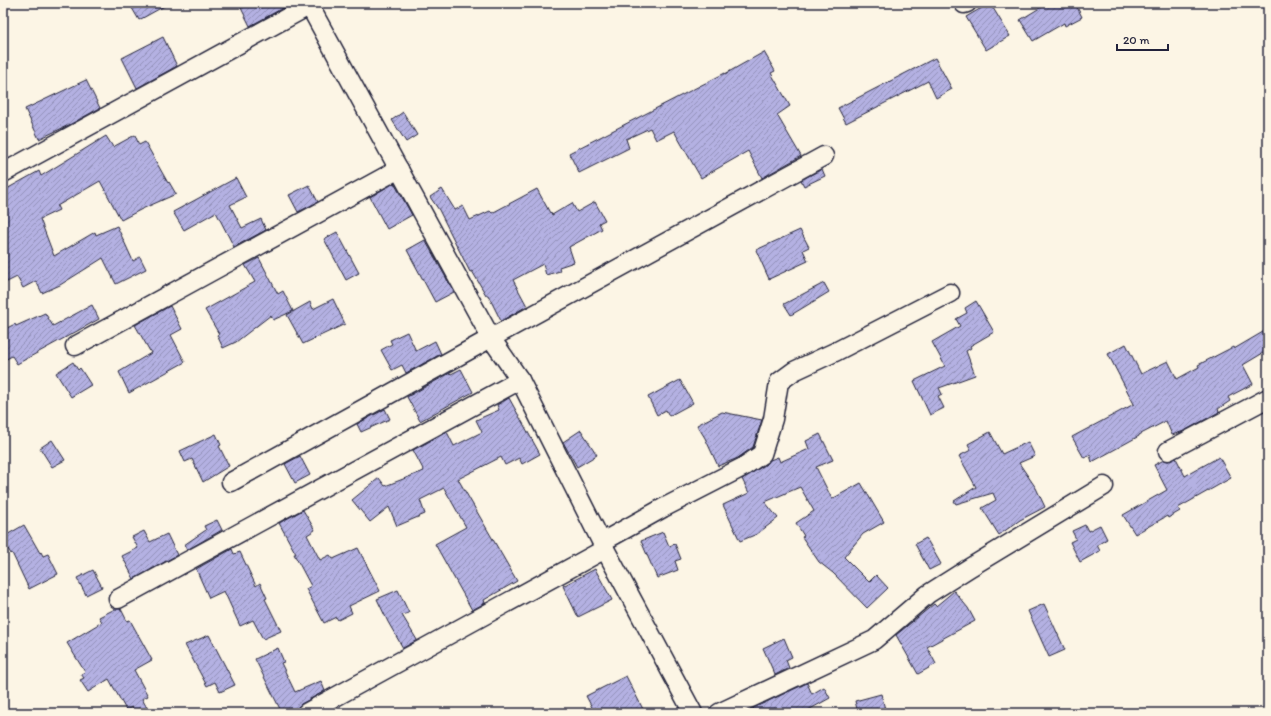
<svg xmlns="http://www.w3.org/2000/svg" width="1271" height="716" font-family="Itim,sans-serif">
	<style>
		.building { fill: url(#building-hatch); stroke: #22223b }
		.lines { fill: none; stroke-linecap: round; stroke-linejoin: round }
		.minor-casing { stroke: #22223b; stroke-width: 21 }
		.minor { stroke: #fcf5e5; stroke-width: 18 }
	</style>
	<defs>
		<pattern id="building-hatch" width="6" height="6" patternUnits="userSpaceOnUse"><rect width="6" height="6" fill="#b4b1e2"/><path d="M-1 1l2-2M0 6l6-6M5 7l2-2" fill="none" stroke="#9290b8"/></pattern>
	</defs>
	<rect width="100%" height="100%" fill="#fcf5e5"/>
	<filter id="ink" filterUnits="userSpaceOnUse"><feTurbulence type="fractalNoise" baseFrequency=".025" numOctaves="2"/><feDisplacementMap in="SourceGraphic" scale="8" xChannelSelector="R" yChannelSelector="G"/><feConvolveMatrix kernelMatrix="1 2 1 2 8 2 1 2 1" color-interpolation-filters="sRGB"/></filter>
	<g filter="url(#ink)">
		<g class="building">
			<polygon points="129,3 170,3 139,20"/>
			<polygon points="251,3 292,3 250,26 241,8"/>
			<polygon points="990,3 1010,36 986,50 966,17"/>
			<polygon points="1048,3 1075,3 1082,17 1065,26 1064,23 1033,41 1020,20"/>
			<polygon points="163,37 177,66 137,88 122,58"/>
			<polygon points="764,52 775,71 771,73 790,106 777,115 801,156 762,178 748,151 701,178 674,131 656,140 650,128 626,139 629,148 579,173 569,153 725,73 725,74"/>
			<polygon points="935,58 952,89 936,98 928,81 846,123 838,108"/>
			<polygon points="86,80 100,108 71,124 39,139 25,109"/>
			<polygon points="403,112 417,135 406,142 392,120"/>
			<polygon points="135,135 139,145 145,142 168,183 169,182 176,194 142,209 121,220 100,181 57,206 59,210 40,219 54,256 95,232 96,235 117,226 133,261 140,257 146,269 116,284 103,258 60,285 42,293 36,281 23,288 17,277 3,284 3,191 39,171 41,176 106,136 113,147"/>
			<polygon points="822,169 825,176 804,186 801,180"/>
			<polygon points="236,178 246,197 230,205 242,228 261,219 266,230 234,247 216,212 184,230 173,212"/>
			<polygon points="394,183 412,215 387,229 370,197"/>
			<polygon points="309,185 318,202 298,212 289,195"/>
			<polygon points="442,189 455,210 463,206 470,220 490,211 492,213 537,189 550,213 551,212 552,215 572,203 577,212 595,202 605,220 599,223 602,229 569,247 574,262 559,267 560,271 546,275 543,264 513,280 527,306 501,321 488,295 486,295 472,271 470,272 439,210 430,197"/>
			<polygon points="800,230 809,247 803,250 808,261 769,279 756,250"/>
			<polygon points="337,232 359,273 346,280 324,239"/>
			<polygon points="425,240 454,292 435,302 407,250"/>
			<polygon points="259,258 278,294 283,291 293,311 273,320 271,315 236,342 223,348 217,335 219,334 205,310 255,282 245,265"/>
			<polygon points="824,283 829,292 791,315 784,304"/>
			<polygon points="333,299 345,324 303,344 287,315 310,302 313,309"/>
			<polygon points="976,301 994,332 970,346 971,348 966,351 975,375 939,388 942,394 938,396 944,408 930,415 914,381 945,366 932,342 960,326 956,319 967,313 965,308"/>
			<polygon points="92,305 99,319 17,364 12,356 3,361 3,330 15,324 16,326 45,313 53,326"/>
			<polygon points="170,306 182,329 171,335 185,362 129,393 119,372 151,353 135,325"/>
			<polygon points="1268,329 1268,350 1243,365 1253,384 1228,397 1230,401 1218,409 1219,412 1184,431 1172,435 1166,421 1139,435 1139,436 1092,462 1090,455 1084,458 1072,437 1134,404 1108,354 1126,344 1141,374 1168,361 1177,379 1199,367 1198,365 1233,347 1234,349"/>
			<polygon points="407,332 416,351 435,341 441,354 406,373 402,365 392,370 381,350 392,344 390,340"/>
			<polygon points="73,362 78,370 80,368 91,385 71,397 56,373"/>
			<polygon points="461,369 473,392 420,421 407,397 450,373 451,374"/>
			<polygon points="680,380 693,403 669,416 666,410 657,415 648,397"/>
			<polygon points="509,398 540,454 522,464 519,458 505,465 501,457 458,479 517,581 484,600 485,603 472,610 435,544 466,527 444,488 420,500 425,514 397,526 389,507 370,522 352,500 379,478 385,486 424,471 413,450 447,432 454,446 482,432 476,420 499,410 497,405"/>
			<polygon points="385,409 390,419 361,432 357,424"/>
			<polygon points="722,412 762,420 753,447 738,458 718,466 705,438 697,425"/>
			<polygon points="581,430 597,455 577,467 563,442"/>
			<polygon points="990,432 1002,454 1028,442 1035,456 1019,463 1036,488 1045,507 1020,520 999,535 982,508 996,500 993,493 956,504 954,501 976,487 959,456 971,450 968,444"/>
			<polygon points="216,434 221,445 219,446 229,466 203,482 192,459 185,462 180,451"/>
			<polygon points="820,434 833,460 816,467 832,499 861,483 884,522 863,534 844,557 869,582 876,575 888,588 867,608 833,573 819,562 802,537 804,536 796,523 814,511 800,487 765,502 778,518 757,534 740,541 723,505 749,493 742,479 768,463 770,460 778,457 780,462 809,449 806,441"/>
			<polygon points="52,440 65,460 52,467 40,448"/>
			<polygon points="300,456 310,475 295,483 285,464"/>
			<polygon points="1219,457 1231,478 1178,508 1180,511 1168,518 1167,516 1135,534 1123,515 1167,490 1154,465 1164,460 1168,461 1176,458 1185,476"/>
			<polygon points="303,510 315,530 307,535 320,560 330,555 333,559 358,548 380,591 349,606 352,613 338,620 336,617 324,623 306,589 311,586 294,554 296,554 279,523"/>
			<polygon points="217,520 222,530 187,550 184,545 206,530 204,526"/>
			<polygon points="24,525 40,553 41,552 43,556 48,554 58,574 29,589 12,553 11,554 3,540 3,537"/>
			<polygon points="1085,525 1088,531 1100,525 1107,539 1097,545 1100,551 1080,562 1070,542 1076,539 1072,531"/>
			<polygon points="144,531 150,542 167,534 177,555 134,579 122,556 138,548 132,537"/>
			<polygon points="663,532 669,546 675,544 681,559 675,561 678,570 657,578 641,541"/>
			<polygon points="926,538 941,564 929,570 915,544"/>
			<polygon points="232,549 234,554 240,552 256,586 260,583 267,598 265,599 281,631 263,639 253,620 240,626 224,591 209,598 196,569"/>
			<polygon points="595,569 612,600 578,617 563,586"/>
			<polygon points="93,570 102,587 86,595 77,578"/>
			<polygon points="398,590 409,613 402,615 417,640 403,648 388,622 377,599"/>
			<polygon points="954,591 968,608 975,621 927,647 936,664 918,674 896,635 934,604 936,606"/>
			<polygon points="1044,604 1065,650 1049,657 1028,611"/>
			<polygon points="115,609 121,609 127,621 130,620 152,660 134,670 148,696 142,699 150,713 135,713 132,707 126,710 109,679 88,692 80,680 84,678 81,674 85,672 67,643 102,622 99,617"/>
			<polygon points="209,635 235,685 220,692 215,682 207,686 185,645"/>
			<polygon points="784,638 792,657 786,660 789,668 775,675 763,648"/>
			<polygon points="278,648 284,662 281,663 295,692 321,681 325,691 301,704 297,708 296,713 282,713 255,659"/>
			<polygon points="626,676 645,713 595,713 586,696"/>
			<polygon points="807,683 812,694 824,687 830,698 803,713 756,713 753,708"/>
			<polygon points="881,694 886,713 858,713 855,701"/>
		</g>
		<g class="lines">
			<defs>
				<g id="minor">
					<polyline points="308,3 491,338 520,380 605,549 693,713"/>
					<polyline points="964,4 967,3"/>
					<polyline points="3,173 314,3"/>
					<polyline points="75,346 399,169"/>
					<polyline points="1168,451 1268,398"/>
					<polyline points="231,482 491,338 824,156"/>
					<polyline points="602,542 663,508 743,467 762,454 773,419 779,382 794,371 837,351 950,293"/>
					<polyline points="118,599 520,380"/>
					<polyline points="306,713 605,549"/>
					<polyline points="719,713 874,640 928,594 969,568 1104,486"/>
				</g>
			</defs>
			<use href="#minor" class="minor-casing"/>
			<use href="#minor" class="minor"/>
		</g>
	</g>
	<rect width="1271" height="716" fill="none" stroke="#fcf5e5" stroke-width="16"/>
	<rect x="8" y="8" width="1255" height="700" fill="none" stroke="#22223b" stroke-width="1.5" filter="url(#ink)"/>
	<path d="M1117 44v6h51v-6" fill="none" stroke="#22223b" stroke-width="2"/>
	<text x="1123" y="44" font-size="12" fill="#22223b" stroke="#fcf5e5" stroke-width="3" paint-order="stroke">20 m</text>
</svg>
